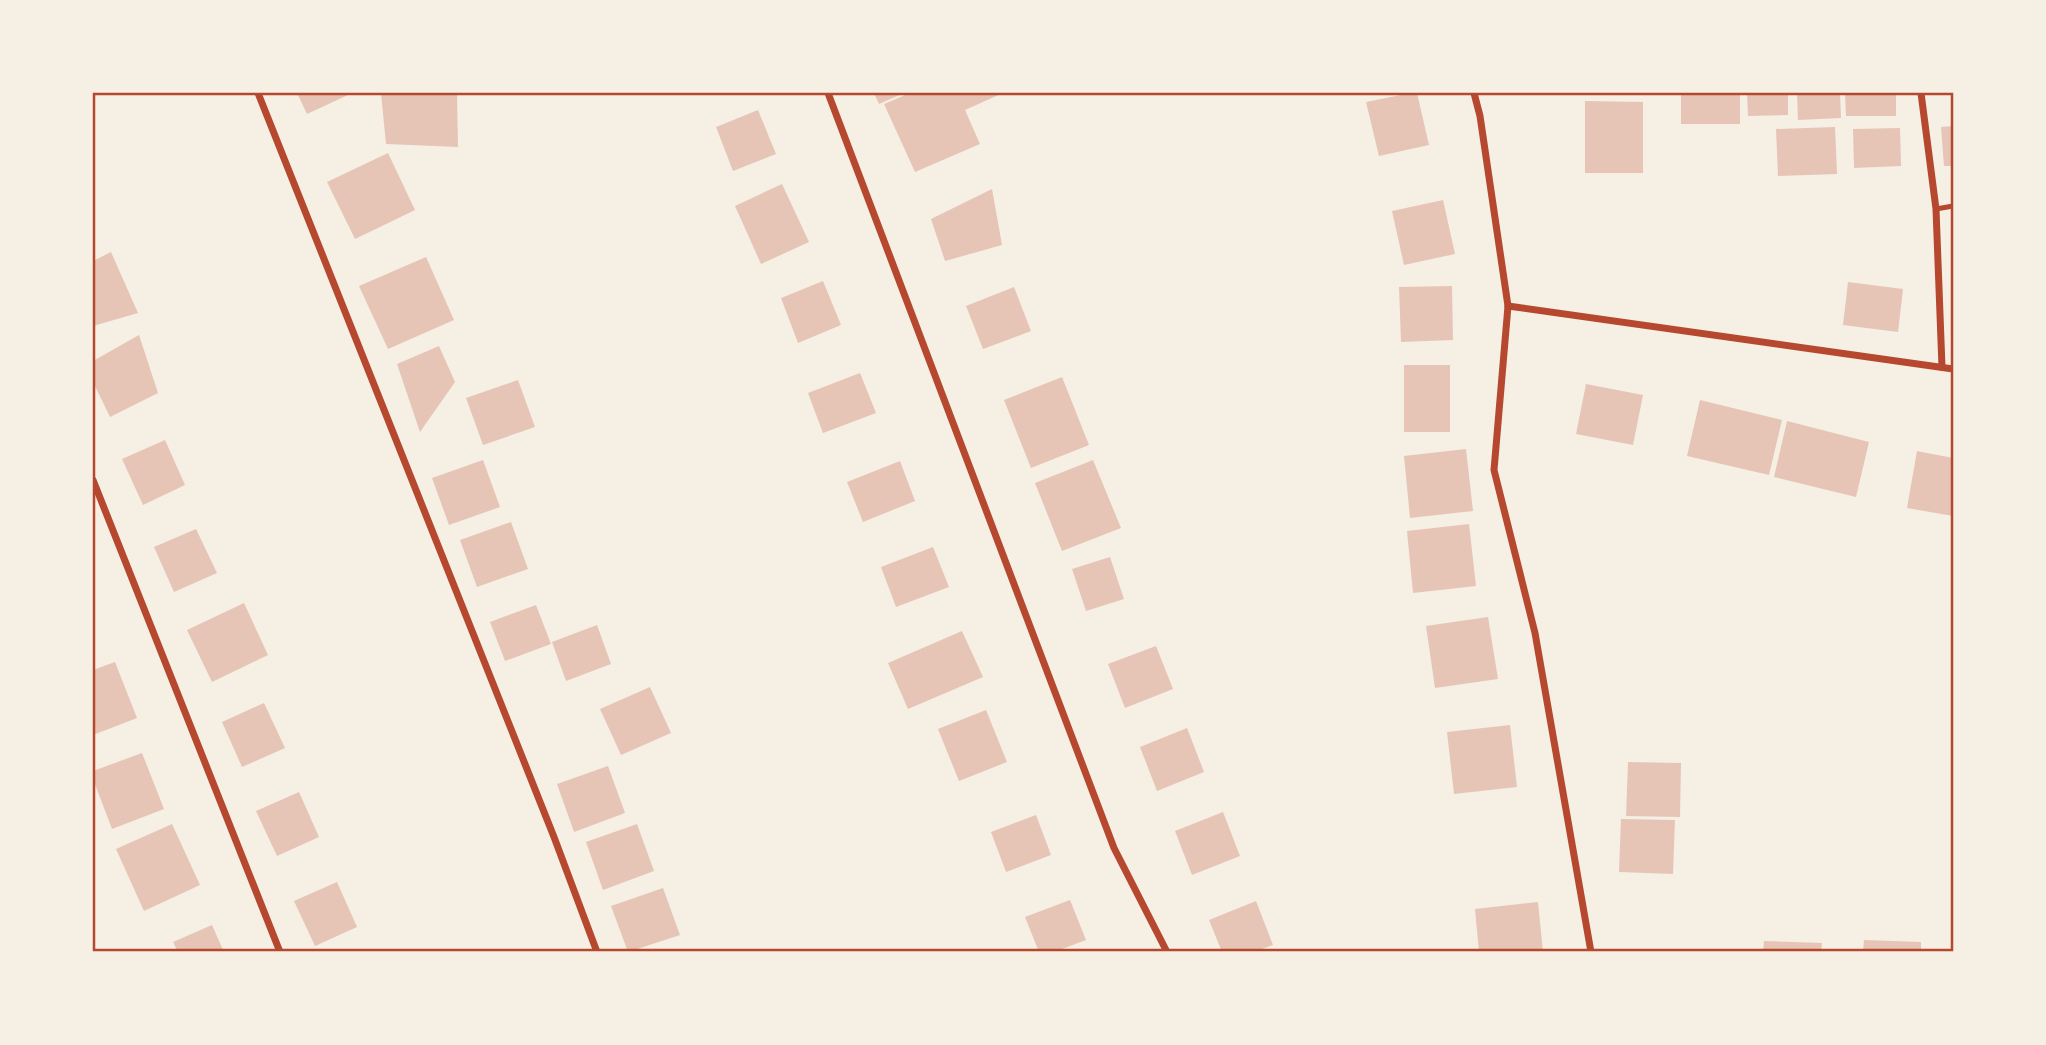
<svg xmlns="http://www.w3.org/2000/svg" width="2046" height="1045" font-family="'Open Sans',sans-serif">
	<style>
		.building { fill: #e6c5b7 }
		.lines { fill: none; stroke-linecap: round; stroke-linejoin: round }
		.service { stroke: #b5482f; stroke-width: 5 }
		.minor { stroke: #b5482f; stroke-width: 7 }
		.neatline { fill: none; stroke: #b5482f; stroke-width: 2.5 }
	</style>
	<rect width="100%" height="100%" fill="#f6efe4"/>
	<g class="building">
		<polygon points="297,93 347,93 348,95 307,114"/>
		<polygon points="381,93 457,93 458,147 386,144"/>
		<polygon points="874,93 904,93 879,104"/>
		<polygon points="910,93 1003,93 965,110 980,144 915,172 884,104"/>
		<polygon points="1411,93 1417,93 1429,145 1379,156 1366,102"/>
		<rect x="1681" y="93" width="59" height="31"/>
		<polygon points="1747,93 1788,93 1788,115 1748,116"/>
		<polygon points="1797,93 1840,93 1841,118 1798,120"/>
		<polygon points="1845,93 1896,93 1896,116 1846,116"/>
		<polygon points="1585,101 1643,102 1643,173 1585,173"/>
		<polygon points="758,110 776,154 733,171 716,127"/>
		<polygon points="1953,126 1953,166 1944,166 1941,127"/>
		<polygon points="1835,127 1837,174 1778,176 1776,129"/>
		<polygon points="1900,128 1901,166 1854,168 1853,129"/>
		<polygon points="388,153 415,210 355,239 327,182"/>
		<polygon points="782,184 809,242 761,264 735,206"/>
		<polygon points="992,189 1002,245 945,261 931,219"/>
		<polygon points="1443,200 1455,254 1404,265 1392,211"/>
		<polygon points="111,252 138,313 93,326 93,261"/>
		<polygon points="426,257 454,320 388,349 359,286"/>
		<polygon points="823,281 841,325 798,343 781,298"/>
		<polygon points="1848,282 1903,289 1898,332 1843,325"/>
		<polygon points="1452,286 1453,340 1401,342 1399,287"/>
		<polygon points="1014,287 1031,331 983,349 966,306"/>
		<polygon points="139,335 158,393 110,417 93,382 93,361"/>
		<polygon points="439,346 455,382 420,432 397,364"/>
		<rect x="1404" y="365" width="46" height="67"/>
		<polygon points="860,373 876,413 823,433 808,393"/>
		<polygon points="1062,377 1089,445 1031,468 1004,400"/>
		<polygon points="518,380 535,427 483,445 466,398"/>
		<polygon points="1586,384 1643,395 1633,445 1576,434"/>
		<polygon points="1700,400 1782,420 1769,475 1687,456"/>
		<polygon points="1787,421 1869,442 1856,497 1774,477"/>
		<polygon points="165,440 185,485 143,505 122,459"/>
		<polygon points="1466,449 1473,511 1410,518 1404,456"/>
		<polygon points="1917,451 1953,458 1953,516 1907,508"/>
		<polygon points="483,460 500,507 449,525 432,478"/>
		<polygon points="1093,460 1121,528 1062,551 1035,483"/>
		<polygon points="900,461 915,501 863,522 847,482"/>
		<polygon points="511,522 528,569 477,587 460,540"/>
		<polygon points="1469,524 1476,586 1413,593 1407,531"/>
		<polygon points="196,529 217,573 174,592 154,547"/>
		<polygon points="933,547 949,587 896,607 881,567"/>
		<polygon points="1110,557 1124,599 1086,611 1072,569"/>
		<polygon points="244,603 268,655 212,682 187,630"/>
		<polygon points="536,605 551,644 505,661 490,622"/>
		<polygon points="1488,617 1498,679 1435,688 1426,626"/>
		<polygon points="597,625 611,664 566,681 552,642"/>
		<polygon points="962,631 983,677 908,709 888,663"/>
		<polygon points="1156,646 1173,689 1125,708 1108,664"/>
		<polygon points="115,662 137,718 93,735 93,670"/>
		<polygon points="650,687 671,733 621,755 600,709"/>
		<polygon points="264,703 285,748 242,767 222,722"/>
		<polygon points="986,710 1007,762 959,781 938,729"/>
		<polygon points="1510,725 1517,787 1454,794 1447,732"/>
		<polygon points="1187,728 1204,772 1157,791 1140,747"/>
		<polygon points="142,753 164,809 112,829 93,779 93,771"/>
		<polygon points="1628,762 1681,763 1680,817 1626,816"/>
		<polygon points="608,766 625,813 574,832 557,784"/>
		<polygon points="299,792 319,837 277,856 256,811"/>
		<polygon points="1223,812 1240,856 1192,875 1175,831"/>
		<polygon points="1036,815 1051,855 1006,872 991,832"/>
		<polygon points="1621,819 1675,820 1673,874 1619,872"/>
		<polygon points="172,824 200,885 144,911 116,849"/>
		<polygon points="637,824 654,871 603,890 586,842"/>
		<polygon points="337,882 357,927 315,946 294,901"/>
		<polygon points="663,888 680,935 628,952 611,906"/>
		<polygon points="1070,900 1086,940 1054,952 1039,952 1025,917"/>
		<polygon points="1256,901 1273,945 1254,952 1222,952 1209,920"/>
		<polygon points="1538,902 1543,952 1479,952 1475,909"/>
		<polygon points="212,925 224,952 178,952 173,942"/>
		<polygon points="1864,940 1921,942 1921,952 1863,952"/>
		<polygon points="1764,941 1822,943 1821,952 1763,952"/>
	</g>
	<g class="lines">
		<polyline class="service" points="1936,209 1953,206"/>
		<g class="minor">
			<polyline points="258,93 554,837 597,952"/>
			<polyline points="828,93 1114,848 1167,952"/>
			<polyline points="1474,93 1480,116 1508,306 1494,470 1535,633 1591,952"/>
			<polyline points="1921,93 1936,209 1942,367"/>
			<polyline points="1508,306 1953,369"/>
			<polyline points="93,480 280,952"/>
		</g>
	</g>
	<rect width="2046" height="1045" fill="none" stroke="#f6efe4" stroke-width="189"/>
	<rect x="94" y="94" width="1858" height="856" class="neatline"/>
</svg>
